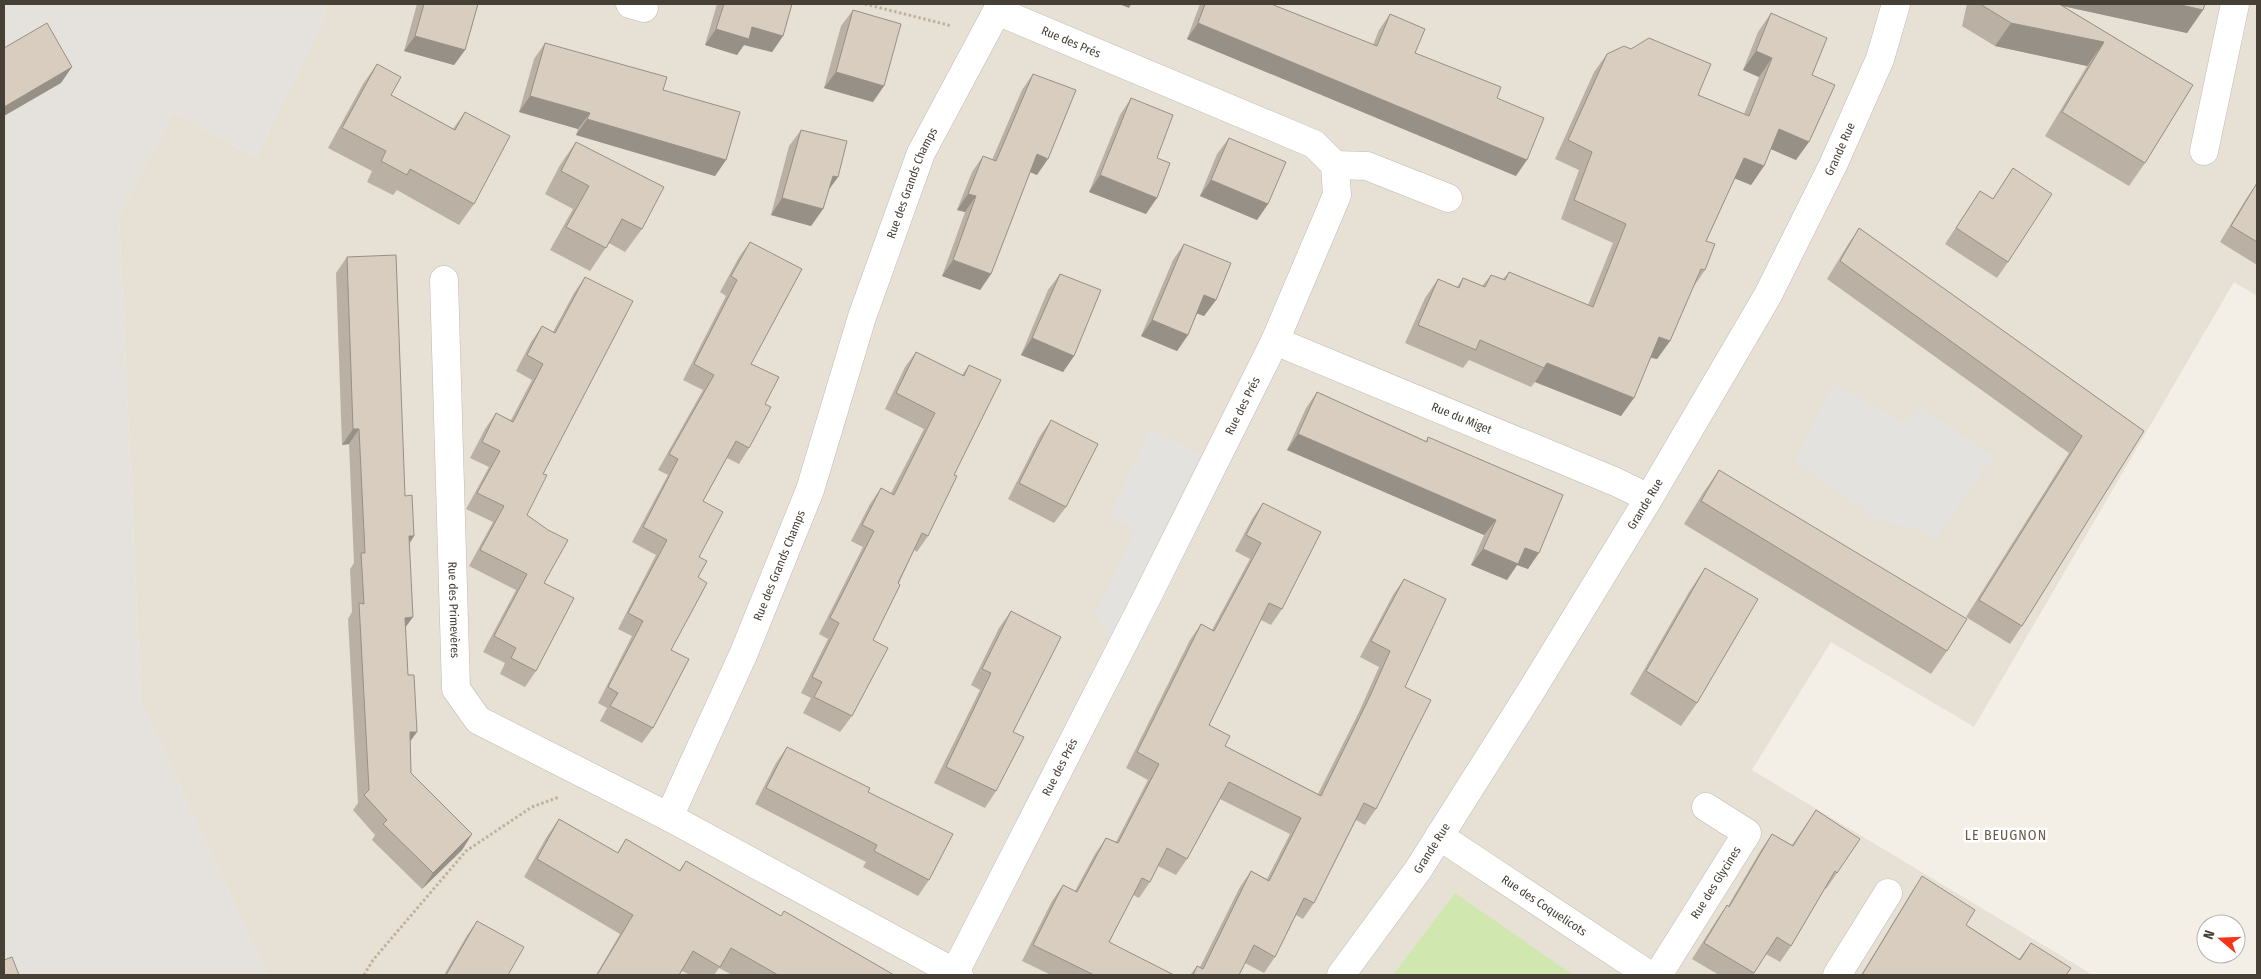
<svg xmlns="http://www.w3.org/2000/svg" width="2261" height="979" font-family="'Fira Sans Condensed',sans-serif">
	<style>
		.residential { fill: #e7e1d5 }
		.industrial { fill: #e5e1dc }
		.green { fill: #d0e7b0 }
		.parking { fill: #e4e2df }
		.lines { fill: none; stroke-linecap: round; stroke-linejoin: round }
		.minor-casing { stroke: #c2b9ad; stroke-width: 29 }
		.tertiary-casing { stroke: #c2b9ad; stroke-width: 29 }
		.path { stroke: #c0b19b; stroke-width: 3; stroke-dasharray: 2.5 2.5; stroke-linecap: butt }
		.minor { stroke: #fff; stroke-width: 28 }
		.tertiary { stroke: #fff; stroke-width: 28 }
		.wall { fill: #bab0a4 }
		.shaded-wall { fill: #979086 }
		.building { fill: #d8cdbf; stroke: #979086 }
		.labels { text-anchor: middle; stroke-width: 5; stroke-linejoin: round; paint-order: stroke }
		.street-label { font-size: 12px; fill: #463f36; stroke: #fff }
		.neighbourhood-label { font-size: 14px; letter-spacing: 1px; fill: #695d4d; stroke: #fff }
	</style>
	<rect width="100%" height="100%" fill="#f3efe7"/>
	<polygon class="residential" points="327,4 2257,4 2257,296 2234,282 1974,727 1831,642 1752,770 2093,975 267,975 141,702 119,215 173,112 256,157 320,28"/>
	<polygon class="industrial" points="4,4 327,4 320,28 256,157 173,112 119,215 141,702 267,975 4,975"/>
	<polygon class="green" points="1455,893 1573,975 1393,975"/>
	<g class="parking">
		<polygon points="1834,384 1903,422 1922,408 1994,456 1935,539 1919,530 1877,520 1796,461 1813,422"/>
		<polygon points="1150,428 1214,462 1116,658 1097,613 1136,528 1110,517"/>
	</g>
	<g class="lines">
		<defs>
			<g id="minor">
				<polyline points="630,4 644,8"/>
				<polyline points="2204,151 2235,4"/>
				<polyline points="1335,165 1367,166 1448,198"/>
				<path id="s1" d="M444,280l12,409 22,31 191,97"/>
				<path id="s2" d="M1275,341l341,141 33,16"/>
				<path id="s3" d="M1439,836l210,139"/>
				<path id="s4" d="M955,972l192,-375 128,-256 62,-146 -2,-30 -21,-21 -317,-133"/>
				<path id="s5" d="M959,975l-290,-158 74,-162 67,-165 52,-173 59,-164 76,-142 2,-7"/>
				<path id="s6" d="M1658,975l89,-142 -41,-26"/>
				<polyline points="1837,975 1888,893"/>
			</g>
			<g id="tertiary">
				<path id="s7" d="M1341,975l77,-105 110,-174 121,-198 119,-203 65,-130 47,-106 16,-55"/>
			</g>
		</defs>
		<use href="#minor" class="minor-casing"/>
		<use href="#tertiary" class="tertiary-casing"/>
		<g class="path">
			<polyline points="865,4 952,26"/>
			<polyline points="364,975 373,960 466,851 532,807 559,797"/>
		</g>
		<use href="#minor" class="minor"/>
		<use href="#tertiary" class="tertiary"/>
	</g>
	<g class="wall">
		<polygon points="417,4 478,4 465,50 454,65 404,51"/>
		<polygon points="717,4 792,4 783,36 772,52 744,45 737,55 705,45"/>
		<polygon points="1200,4 1271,4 1373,45 1379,30 1390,14 1415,53 1497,98 1516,176 1187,39"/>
		<polygon points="1967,4 2205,4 2203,10 2187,33 2063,6 2193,85 2145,163 2129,186 2045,136 2087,66 1995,46 1962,26"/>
		<polygon points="853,10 873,102 824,88 841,26"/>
		<polygon points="1771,13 1812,75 1796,160 1771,149 1764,166 1751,185 1735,178 1706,241 1705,270 1692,289 1670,341 1657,359 1651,358 1621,416 1535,382 1531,387 1469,360 1463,368 1405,343 1425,298 1438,279 1457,287 1463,278 1482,286 1491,275 1503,279 1509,272 1588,305 1613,243 1561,219 1579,170 1555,159 1594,72 1607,54 1631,49 1698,95 1744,114 1759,77 1743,70 1758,32"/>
		<polygon points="545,43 663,90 726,160 715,176 576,135 578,129 519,112 534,59"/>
		<polygon points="377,64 391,95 453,129 465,112 474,204 459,225 397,190 393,195 367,182 372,171 328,148 363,84"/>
		<polygon points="1033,74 1037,175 1030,172 991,274 980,290 942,276 965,212 957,210 972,172 983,156 992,160 1022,90"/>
		<polygon points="1131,98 1157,158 1146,214 1089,192 1120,115"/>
		<polygon points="801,130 838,177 829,190 823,209 811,226 771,215 789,146"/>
		<polygon points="1229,138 1268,204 1257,220 1200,196 1217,154"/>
		<polygon points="576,142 642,229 625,252 609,243 590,271 550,250 573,209 545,194 560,165"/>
		<polygon points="2013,168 2008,262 1997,278 1945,244 1980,191 1993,199"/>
		<polygon points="2257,183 2257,265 2220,242 2246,199"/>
		<polygon points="1859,228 2144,431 2022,626 2010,644 1966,617 2069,453 1827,279 1847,246"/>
		<polygon points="750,242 751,364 765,404 749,448 739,464 727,458 703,501 698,577 671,650 653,728 642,743 600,721 607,708 598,703 632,636 618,629 656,555 632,542 668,475 658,470 703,390 683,380 726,296 720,292 739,257"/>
		<polygon points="1184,244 1216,300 1204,316 1197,313 1188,335 1177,351 1141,336 1173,260"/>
		<polygon points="347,257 414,536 410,543 405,628 411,773 472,834 462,850 422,889 372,840 375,835 353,810 358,803 348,619 352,612 350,569 354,563 349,444 342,445 336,273"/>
		<polygon points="1060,274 1074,356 1063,372 1021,355 1048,290"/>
		<polygon points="585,277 543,474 527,515 544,583 536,671 525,687 500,674 505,663 483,652 516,590 469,566 493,522 466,509 489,467 470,458 485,429 496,413 511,420 532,380 516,371 531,342 542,326 553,332 574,293"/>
		<polygon points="916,352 962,375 969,365 954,475 928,536 917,552 914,550 873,640 852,716 840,732 803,713 811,698 801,693 828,639 819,634 863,547 851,541 870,504 881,488 891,493 924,429 885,409 905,367"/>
		<polygon points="1317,392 1426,441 1428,437 1563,495 1528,569 1517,565 1507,580 1471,565 1484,535 1287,450 1306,408"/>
		<polygon points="1051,420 1066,507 1054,523 1008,499 1040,436"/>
		<polygon points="1719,470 1947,651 1931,674 1684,524 1703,493"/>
		<polygon points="1263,503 1282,609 1271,625 1261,620 1209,725 1225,746 1318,794 1359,712 1379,667 1360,657 1393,595 1404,579 1405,687 1376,809 1365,825 1356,820 1314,903 1303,919 1296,915 1275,957 1264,973 1245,963 1239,975 1190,975 1197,966 1200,967 1240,887 1251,871 1267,879 1290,834 1220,799 1187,859 1176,875 1158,866 1150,882 1139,898 1133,895 1109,942 1174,975 1051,975 1022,961 1052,901 1063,885 1075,891 1095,854 1106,838 1116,842 1148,780 1126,768 1190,640 1201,624 1212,630 1250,559 1235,551 1252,519"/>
		<polygon points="1705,568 1697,703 1681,726 1630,694 1689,592"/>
		<polygon points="1011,611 1013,732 996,791 985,808 934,783 980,690 971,685 999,628"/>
		<polygon points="787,747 868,792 929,880 918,896 863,867 866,862 755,804 776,763"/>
		<polygon points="1816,810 1837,873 1826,889 1825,888 1791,946 1780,962 1766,954 1753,975 1719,975 1692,959 1716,921 1727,905 1728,906 1761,850 1772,834 1792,845"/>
		<polygon points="559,819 617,853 626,839 679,871 686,861 781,916 784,911 894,975 732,975 719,968 714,975 690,975 682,971 679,975 596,975 620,934 524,877 546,838"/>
		<polygon points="1922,876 1966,925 2019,959 2031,943 2066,975 1861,975 1911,893"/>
		<polygon points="477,921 508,975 444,975 466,937"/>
	</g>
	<g class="shaded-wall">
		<polygon points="1119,4 1131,4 1129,8"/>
		<polygon points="2053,4 2177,4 2203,10 2187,33"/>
		<polygon points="1198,23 1527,160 1516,176 1187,39"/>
		<polygon points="2011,23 2104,42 2087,66 1995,46"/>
		<polygon points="752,27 783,36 772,52 744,45 737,55 705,45 716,29"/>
		<polygon points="415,36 465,50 454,65 404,51"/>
		<polygon points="1756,51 1772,58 1759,77 1743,70"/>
		<polygon points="72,67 61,83 4,116 4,107"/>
		<polygon points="836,72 884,86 873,102 824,88"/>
		<polygon points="530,96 590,113 578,129 519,112"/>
		<polygon points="587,119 726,160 715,176 576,135"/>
		<polygon points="1779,129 1809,142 1796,160 1766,147"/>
		<polygon points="1037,154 1048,159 1037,175 1025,170"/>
		<polygon points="1744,158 1764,166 1751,185 1731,177"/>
		<polygon points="1100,175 1157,198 1146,214 1089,192"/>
		<polygon points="833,176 838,177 826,193"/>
		<polygon points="1211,180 1268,204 1257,220 1200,196"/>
		<polygon points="968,194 976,196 965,212 957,210"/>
		<polygon points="782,198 823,209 811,226 771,215"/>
		<polygon points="953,260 991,274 980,290 942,276"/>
		<polygon points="1204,295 1216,300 1204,316 1193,312"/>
		<polygon points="1152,320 1188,335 1177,351 1141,336"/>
		<polygon points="1659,337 1670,341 1657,359 1646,356"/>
		<polygon points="1032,338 1074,356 1063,372 1021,355"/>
		<polygon points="1547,363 1634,398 1621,416 1535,382 1544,368"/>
		<polygon points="353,429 359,429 349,444 342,445"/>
		<polygon points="1298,434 1496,520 1484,535 1287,450"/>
		<polygon points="409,536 414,536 403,552"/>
		<polygon points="1525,548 1539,553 1528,569 1517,565 1507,580 1471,565 1483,549"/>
		<polygon points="413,617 402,632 405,618"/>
		<polygon points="410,732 417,732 406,747"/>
		<polygon points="472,834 462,850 422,889 433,873"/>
	</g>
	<g class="building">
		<polygon points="424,4 478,4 465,50 415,36"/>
		<polygon points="724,4 792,4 783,36 752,27 749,39 716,29"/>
		<polygon points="1205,4 1271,4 1377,46 1390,14 1425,29 1415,53 1501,87 1497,98 1544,118 1527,160 1198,23"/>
		<polygon points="1980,4 2059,4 2193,85 2145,163 2062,112 2104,42 2011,23"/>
		<polygon points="2177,4 2205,4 2203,10"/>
		<polygon points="853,10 901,24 884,86 836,72"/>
		<polygon points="1771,13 1827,38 1812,75 1835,85 1809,142 1779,129 1764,166 1744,158 1706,241 1715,244 1705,270 1701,269 1670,341 1659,337 1634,398 1547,363 1544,368 1480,340 1476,350 1418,325 1438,279 1459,288 1463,278 1485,287 1491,275 1505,280 1509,272 1593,307 1626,224 1574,200 1592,152 1568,140 1607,54 1624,46 1631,49 1649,38 1711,64 1698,95 1749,116 1772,58 1756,51"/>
		<polygon points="47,23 72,67 4,107 4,48"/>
		<polygon points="545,43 667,77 663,90 740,112 726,160 587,119 590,113 530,96"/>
		<polygon points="377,64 401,77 391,95 455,130 465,112 510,136 474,204 410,169 407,175 381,161 386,151 342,128"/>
		<polygon points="1033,74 1076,90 1048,159 1037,154 991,274 953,260 976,196 968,194 983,156 996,161"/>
		<polygon points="1131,98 1173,115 1157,158 1170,163 1157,198 1100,175"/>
		<polygon points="801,130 847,141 838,177 833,176 823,209 782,198"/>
		<polygon points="1229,138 1286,162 1268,204 1211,180"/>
		<polygon points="576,142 664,187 642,229 622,219 606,248 566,227 589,186 561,171"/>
		<polygon points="2013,168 2052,194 2008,262 1956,228 1980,191 1993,199"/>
		<polygon points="2257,183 2257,242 2231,226"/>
		<polygon points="1859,228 2144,431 2022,626 1979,600 2082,436 1840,261"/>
		<polygon points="750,242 802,269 751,364 779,377 765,404 771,407 749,448 736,441 703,501 723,512 699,557 707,561 698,577 707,583 671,650 689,659 653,728 610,706 618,693 608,687 643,621 628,613 667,540 643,527 678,459 669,454 714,375 694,364 737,280 731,276"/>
		<polygon points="1184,244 1231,263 1216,300 1204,295 1188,335 1152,320"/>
		<polygon points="396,255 405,496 412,495 414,536 409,536 413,617 405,618 408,675 414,675 417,732 410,732 411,773 472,834 433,873 383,824 387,820 364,795 369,790 359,603 364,604 361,553 365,553 359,429 353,429 347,257"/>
		<polygon points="1060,274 1101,290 1074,356 1032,338"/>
		<polygon points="585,277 633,301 543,474 547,475 527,515 548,530 568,540 544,583 574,598 536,671 511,658 516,648 494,636 527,574 480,550 504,506 477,493 500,451 482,442 496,413 513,422 543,364 527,355 542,326 555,333"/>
		<polygon points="916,352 964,376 969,365 1001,380 954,475 957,476 928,536 922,533 898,583 900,585 873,640 888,648 852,716 814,697 822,682 812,677 839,623 830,618 874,531 862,525 881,488 894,495 935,413 896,393"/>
		<polygon points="1317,392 1427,442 1428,437 1563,495 1539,553 1525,548 1518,564 1483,549 1496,520 1298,434"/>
		<polygon points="1051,420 1098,444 1066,507 1019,483"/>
		<polygon points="1719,470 1967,619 1947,651 1701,501"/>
		<polygon points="1263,503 1321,532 1282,609 1269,603 1209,725 1230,736 1225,746 1321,796 1370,696 1390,651 1371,641 1404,579 1446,599 1405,687 1431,700 1376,809 1364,803 1314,903 1304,898 1275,957 1254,945 1239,975 1193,975 1197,966 1203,969 1251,871 1269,881 1301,818 1229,782 1187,859 1167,848 1150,882 1142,878 1109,942 1174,975 1094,975 1033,945 1063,885 1077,892 1106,838 1118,843 1159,764 1137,752 1201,624 1214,631 1261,543 1246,535"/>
		<polygon points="1705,568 1758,599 1697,703 1646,671"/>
		<polygon points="1011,611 1061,637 1013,732 1024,737 996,791 946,767 991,673 982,669"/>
		<polygon points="787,747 870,788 868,792 953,834 929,880 874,851 877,845 766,788"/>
		<polygon points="1816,810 1860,839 1837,873 1835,871 1791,946 1777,937 1754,973 1704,943 1727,905 1729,907 1772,834 1793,846"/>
		<polygon points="559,819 618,853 626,839 680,871 686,861 781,916 784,911 894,975 778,975 731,948 720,967 693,951 679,975 597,975 633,915 537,859"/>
		<polygon points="1922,876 1975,910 1966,925 2020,960 2031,943 2071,968 2066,975 1862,975"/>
		<polygon points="477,921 524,947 508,975 446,975"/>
		<polygon points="12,957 19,975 4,975 4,960"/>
	</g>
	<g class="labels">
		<g class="street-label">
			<text transform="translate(1071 42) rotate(23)" y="4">Rue des Prés</text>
			<text dy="4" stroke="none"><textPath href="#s7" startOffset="966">Grande Rue</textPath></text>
			<text dy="4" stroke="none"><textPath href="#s5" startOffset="1010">Rue des Grands Champs</textPath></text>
			<text dy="4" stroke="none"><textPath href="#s4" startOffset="635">Rue des Prés</textPath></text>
			<text dy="4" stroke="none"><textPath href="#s2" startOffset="202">Rue du Miget</textPath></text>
			<text dy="4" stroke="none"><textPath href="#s7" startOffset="561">Grande Rue</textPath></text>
			<text dy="4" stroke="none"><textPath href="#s5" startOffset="605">Rue des Grands Champs</textPath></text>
			<text dy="4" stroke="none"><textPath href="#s1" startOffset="330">Rue des Primevères</textPath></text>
			<text dy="4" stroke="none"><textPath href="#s4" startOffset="230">Rue des Prés</textPath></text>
			<text dy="4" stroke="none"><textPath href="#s7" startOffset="156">Grande Rue</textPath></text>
			<text dy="4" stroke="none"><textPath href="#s6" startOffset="109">Rue des Glycines</textPath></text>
			<text dy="4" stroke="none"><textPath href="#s3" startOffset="126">Rue des Coquelicots</textPath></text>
		</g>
		<g class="neighbourhood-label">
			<text x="2006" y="840">LE BEUGNON</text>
		</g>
	</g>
	<rect width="2261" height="979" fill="none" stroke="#463f36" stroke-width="10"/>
	<g transform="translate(2221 939) rotate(289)"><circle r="24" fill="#ffffff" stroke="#b5b2af"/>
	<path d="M0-4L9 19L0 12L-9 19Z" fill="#f7331a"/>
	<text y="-8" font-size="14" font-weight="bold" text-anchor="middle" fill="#463f36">N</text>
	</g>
</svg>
